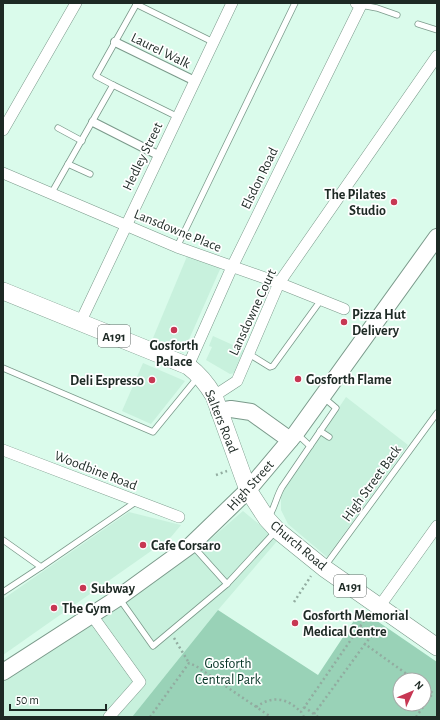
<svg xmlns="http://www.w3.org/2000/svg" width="440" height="720" font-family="'Alegreya Sans',sans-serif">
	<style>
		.built { fill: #c8f1dd }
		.green { fill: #99d2b7; fill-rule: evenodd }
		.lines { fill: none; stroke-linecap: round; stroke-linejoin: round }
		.service-casing { stroke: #7b9a8b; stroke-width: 7 }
		.pedestrian-casing { stroke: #7b9a8b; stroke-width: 10 }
		.minor-casing { stroke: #7b9a8b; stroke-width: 12 }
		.secondary-casing { stroke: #7b9a8b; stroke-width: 18 }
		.primary-casing { stroke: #7b9a8b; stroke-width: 18 }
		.path { stroke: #92aca0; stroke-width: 2.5; stroke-dasharray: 2 3; stroke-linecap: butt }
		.service { stroke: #fff; stroke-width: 5.5 }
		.pedestrian { stroke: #fff; stroke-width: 8 }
		.minor { stroke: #fff; stroke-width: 11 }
		.secondary { stroke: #fff; stroke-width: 16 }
		.primary { stroke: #fff; stroke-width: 17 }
		.poi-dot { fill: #c73753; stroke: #fff; stroke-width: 1.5 }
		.labels { text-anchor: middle; stroke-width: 3.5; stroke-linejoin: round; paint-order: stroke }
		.shield { fill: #fff; stroke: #616966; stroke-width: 1 }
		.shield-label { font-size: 13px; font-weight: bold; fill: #1d2924 }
		.street-label { font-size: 14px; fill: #1d2924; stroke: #fff }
		.poi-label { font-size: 14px; font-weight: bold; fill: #1d2924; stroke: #fff; text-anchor: start }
		.park-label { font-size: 14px; fill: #033222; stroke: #fff }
	</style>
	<rect width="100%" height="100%" fill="#dafbeb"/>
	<g class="built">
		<polygon points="188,254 221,267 183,353 153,338"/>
		<polygon points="213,336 244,350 235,373 230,374 206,360 212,347 209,346"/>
		<polygon points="143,363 185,381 151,424 122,411"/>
		<polygon points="346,397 408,445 327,557 288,524 281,510 281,494"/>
		<polygon points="243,511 278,540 218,610 132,717 3,717 3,682 199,549"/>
		<polygon points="129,512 181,525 171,537 3,655 3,599"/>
	</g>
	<path class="green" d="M218,610l100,65 43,-65 76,52v55h-305zM400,680h24v24h-24z"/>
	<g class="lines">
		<defs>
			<g id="service">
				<polyline points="136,4 213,42"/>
				<polyline points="361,5 377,8 397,15"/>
				<polyline points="418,24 437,30"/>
				<polyline points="113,85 178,117"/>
				<polyline points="58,128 82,141"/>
				<polyline points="68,164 90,174"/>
				<polyline points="51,194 113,85 96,76 137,3"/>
				<polyline points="177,247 295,3"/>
				<polyline points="249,354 270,367 273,366 321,300"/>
				<polyline points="3,368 153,432 198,377"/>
				<polyline points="320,431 329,437"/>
				<polyline points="297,434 310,446"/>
				<path d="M268,518c7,-10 8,-21 14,-31l54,-79 -13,-11"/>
				<polyline points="3,540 41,567 137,501"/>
				<polyline points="192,545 227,584"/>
				<polyline points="325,566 437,413"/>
				<polyline points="3,592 41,567"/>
				<polyline points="119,598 153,646 227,584 275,532"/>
			</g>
			<g id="pedestrian">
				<polyline points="115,42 195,81"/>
				<polyline points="93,122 160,156"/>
			</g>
			<g id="minor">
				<polyline points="3,130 76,3"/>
				<polyline points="3,173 177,247 279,283 344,309"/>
				<polyline points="80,323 232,3"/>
				<polyline points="188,366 232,267 361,5 356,3"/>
				<polyline points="214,396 237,381 279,283 437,56"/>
				<polyline points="3,450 179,517"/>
				<polyline points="379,607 437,526"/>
				<polyline points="91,614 140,682 109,717"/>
			</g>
			<g id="secondary">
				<polyline points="219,411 231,409 251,412 290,440"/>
				<polyline points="3,672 118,598 191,545 248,490 296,433 437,237"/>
			</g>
			<path id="primary" d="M3,291l185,75c12,9 19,18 26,30l34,94 19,29 10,11 47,38 113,79"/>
		</defs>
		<use href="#service" class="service-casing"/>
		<use href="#pedestrian" class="pedestrian-casing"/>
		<use href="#minor" class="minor-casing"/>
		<use href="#secondary" class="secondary-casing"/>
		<use href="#primary" class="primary-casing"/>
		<g class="path">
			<polyline points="216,475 227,471"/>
			<polyline points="294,602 311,576"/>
			<polyline points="360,627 372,635 365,644"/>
			<polyline points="174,638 189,663"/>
			<path d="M256,707c17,-12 31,-9 45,5"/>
			<polyline points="304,707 314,714"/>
			<polyline points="150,717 189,663 196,666 271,717"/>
			<polyline points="304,717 301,712 368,615"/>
			<polyline points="318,717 314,714 365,644 415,680"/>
			<polyline points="416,717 433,693 424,687"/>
		</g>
		<use href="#service" class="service"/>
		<use href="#pedestrian" class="pedestrian"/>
		<use href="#minor" class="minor"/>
		<use href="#secondary" class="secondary"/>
		<use href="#primary" class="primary"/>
	</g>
	<g class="poi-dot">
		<circle cx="394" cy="202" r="4"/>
		<circle cx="344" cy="322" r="4"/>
		<circle cx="174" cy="330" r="4"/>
		<circle cx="298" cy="379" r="4"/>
		<circle cx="152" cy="380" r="4"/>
		<circle cx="143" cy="545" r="4"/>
		<circle cx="83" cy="588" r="4"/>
		<circle cx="54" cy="608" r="4"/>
		<circle cx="295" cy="623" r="4"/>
	</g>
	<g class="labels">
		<g class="shield">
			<rect x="98" y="325" width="32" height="22" rx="3"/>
			<rect x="334" y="575" width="32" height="22" rx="3"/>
		</g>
		<g class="shield-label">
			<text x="114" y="341">A191</text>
			<text x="350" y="591">A191</text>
		</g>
		<g class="street-label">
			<text transform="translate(161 50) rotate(26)" y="5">Laurel Walk</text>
			<text transform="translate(142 156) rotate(-64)" y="5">Hedley Street</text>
			<text transform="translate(259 178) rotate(-64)" y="5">Elsdon Road</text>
			<text transform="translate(178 230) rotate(22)" y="5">Lansdowne Place</text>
			<text transform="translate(252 312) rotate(-65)" y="5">Lansdowne Court</text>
			<text transform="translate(222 421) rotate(68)" y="5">Salters Road</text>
			<text transform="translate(96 470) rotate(21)" y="5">Woodbine Road</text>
			<text transform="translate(371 483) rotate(-54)" y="5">High Street Back</text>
			<text transform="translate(250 485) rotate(-48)" y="5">High Street</text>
			<text transform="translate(299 545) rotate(40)" y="5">Church Road</text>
		</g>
		<g class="poi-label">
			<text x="386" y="199" text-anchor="end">The Pilates<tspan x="386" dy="16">Studio</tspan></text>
			<text x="352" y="319">Pizza Hut<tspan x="352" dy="16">Delivery</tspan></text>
			<text x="174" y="350" text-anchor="middle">Gosforth<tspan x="174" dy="16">Palace</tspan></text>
			<text x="306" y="384">Gosforth Flame</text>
			<text x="144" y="385" text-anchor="end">Deli Espresso</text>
			<text x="151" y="550">Cafe Corsaro</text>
			<text x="91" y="593">Subway</text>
			<text x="62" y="613">The Gym</text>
			<text x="303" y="620">Gosforth Memorial<tspan x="303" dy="16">Medical Centre</tspan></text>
		</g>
		<g class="park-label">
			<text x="228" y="668">Gosforth<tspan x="228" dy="16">Central Park</tspan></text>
		</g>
	</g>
	<rect width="440" height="720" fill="none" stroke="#1d2924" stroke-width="8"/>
	<g transform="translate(412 692) rotate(46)"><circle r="19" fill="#ffffff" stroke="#a5a9a7"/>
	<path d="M0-3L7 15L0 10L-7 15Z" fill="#c73753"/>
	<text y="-6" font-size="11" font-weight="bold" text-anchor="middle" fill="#1d2924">N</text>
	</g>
	<path d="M10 704v6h96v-6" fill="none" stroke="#1d2924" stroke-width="2"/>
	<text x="16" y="704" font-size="12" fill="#1d2924" stroke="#ffffff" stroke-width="3" paint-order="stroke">50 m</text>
</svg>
